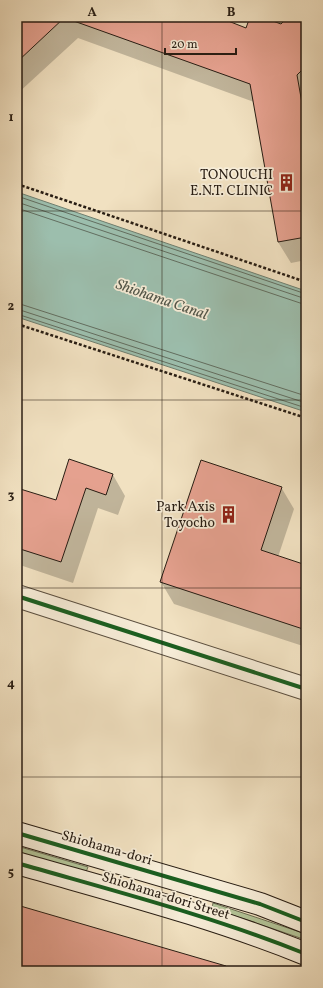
<svg xmlns="http://www.w3.org/2000/svg" width="323" height="988" font-family="Vollkorn,serif">
	<style>
		.green { fill: #b3c498; stroke: #6e7056 }
		.water { fill: #9cbead; stroke: #6e7e6f }
		.shadow { fill: #0003 }
		.lines { fill: none; stroke-linecap: round; stroke-linejoin: round }
		.shore { stroke: #626e60; stroke-width: 1 }
		.building { fill: #e5a18f; stroke: #281d13 }
		.street-casing { stroke: #5a4e3e; stroke-width: 24 }
		.secondary-casing { stroke: #281d13; stroke-width: 24 }
		.path { stroke: #281d13; stroke-width: 2.5; stroke-dasharray: 3 2; stroke-linecap: butt }
		.street { stroke: #f6ecd7; stroke-width: 22 }
		.secondary { stroke: #f6ecd7; stroke-width: 22 }
		.cycleway-casing { stroke: #f6ecd7; stroke-width: 6 }
		.cycleway { stroke: #1b5e20; stroke-width: 4 }
		.grid { fill: none; stroke: #281d13; stroke-width: 1; stroke-opacity: 0.55 }
		.labels { text-anchor: middle; stroke-width: 3.5; stroke-linejoin: round; paint-order: stroke }
		.poi-label { font-size: 14px; fill: #281d13; stroke: #f6ecd7; text-anchor: end }
		.street-label { font-size: 14px; fill: #281d13; stroke: #f6ecd7 }
		.water-label { font-size: 15px; font-style: italic; fill: #515549; stroke: #f6ecd7 }
		.neatline { fill: none; stroke: #281d13; stroke-width: 1.5 }
		.grid-label { font-size: 13px; text-anchor: middle; font-weight: bold; fill: #281d13 }
	</style>
	<rect width="100%" height="100%" fill="#f1e1c1"/>
	<filter id="stains"><feTurbulence type="fractalNoise" baseFrequency=".005" numOctaves="4"/><feColorMatrix values="0 0 0 0 .2 0 0 0 0 .09 0 0 0 0 .02 0 0 0 .5 -.17"/></filter>
	<radialGradient id="worn" r=".72"><stop offset=".6" stop-color="#630" stop-opacity="0"/><stop offset="1" stop-color="#630" stop-opacity=".3"/></radialGradient>
	<g class="green">
		<polygon points="17,846 88,867 86,872 17,852"/>
		<polygon points="213,903 306,934 306,940 212,908"/>
	</g>
	<polygon class="water" points="17,192 306,291 306,412 17,317"/>
	<g class="shadow">
		<polygon points="17,17 215,17 249,30 281,25 290,17 306,17 306,260 291,263 278,242 254,102 78,38 17,94"/>
		<polygon points="113,475 125,496 118,515 98,508 73,583 17,564 17,489 57,502"/>
		<polygon points="281,487 294,509 278,557 303,565 306,555 306,647 174,604 161,582"/>
		<polygon points="17,906 240,971 17,971"/>
	</g>
	<g class="lines">
		<g class="shore">
			<polyline points="17,196 306,294"/>
			<polyline points="17,202 306,299"/>
			<polyline points="17,208 306,305"/>
			<polyline points="17,303 306,396"/>
			<polyline points="17,309 306,403"/>
			<polyline points="17,314 306,408"/>
		</g>
	</g>
	<g class="building">
		<polygon points="17,17 65,17 17,62"/>
		<polygon points="72,17 218,17 246,28 250,17 262,17 281,24 288,17 306,17 306,66 297,75 306,126 306,237 278,242 250,84 71,20"/>
		<polygon points="69,459 113,474 106,495 86,488 61,562 17,548 17,488 56,500"/>
		<polygon points="201,460 282,487 261,550 306,565 306,630 160,582"/>
		<polygon points="17,905 226,966 225,971 17,971"/>
	</g>
	<g class="lines">
		<defs>
			<polyline id="street" points="17,596 306,689"/>
			<g id="secondary">
				<polyline points="17,833 260,904 306,922"/>
				<path d="M17,863c97,28 195,53 289,91"/>
			</g>
		</defs>
		<use href="#street" class="street-casing"/>
		<use href="#secondary" class="secondary-casing"/>
		<g class="path">
			<polyline points="17,184 306,282"/>
			<polyline points="17,324 306,418"/>
		</g>
		<use href="#street" class="street"/>
		<use href="#secondary" class="secondary"/>
		<defs>
			<g id="cycleway">
				<polyline points="17,596 306,689"/>
				<polyline points="17,833 260,904 306,922"/>
				<path d="M17,863c97,28 195,53 289,91"/>
			</g>
		</defs>
		<use href="#cycleway" class="cycleway-casing"/>
		<use href="#cycleway" class="cycleway"/>
	</g>
	<path class="grid" d="M162,17v954M17,211h289M17,400h289M17,588h289M17,777h289"/>
	<defs>
		<symbol id="building-bare" viewBox="-9 -9 18 18"><path d="M-4-6H4V6H1V3H-1V6H-4ZM-2.5-4.3h1.7v1.8h-1.7ZM.8-4.3h1.7v1.8H.8ZM-2.5-1h1.7V.8h-1.7ZM.8-1h1.7V.8H.8Z" fill="#8f2418" stroke="#f6ecd7" stroke-width="2.5" paint-order="stroke"/></symbol>
	</defs>
	<g fill-rule="evenodd">
		<use href="#building-bare" x="274" y="170" width="25" height="25"/>
		<use href="#building-bare" x="216" y="502" width="25" height="25"/>
	</g>
	<g class="labels">
		<g class="poi-label">
			<text x="273" y="179">TONOUCHI<tspan x="273" dy="16">E.N.T. CLINIC</tspan></text>
			<text x="215" y="511">Park Axis<tspan x="215" dy="16">Toyocho</tspan></text>
		</g>
		<g class="street-label">
			<text transform="translate(107 847) rotate(16)" y="5">Shiohama-dori</text>
			<text transform="translate(166 895) rotate(17)" y="5">Shiohama-dori Street</text>
		</g>
		<g class="water-label">
			<text transform="translate(162 299) rotate(19)" y="5">Shiohama Canal</text>
		</g>
	</g>
	<rect width="323" height="988" fill="none" stroke="#f1e1c1" stroke-width="44"/>
	<path d="M165 48v6h71v-6" fill="none" stroke="#281d13" stroke-width="2"/>
	<text x="171" y="48" font-size="12" fill="#281d13" stroke="#f6ecd7" stroke-width="3" paint-order="stroke">20 m</text>
	<rect x="22" y="22" width="279" height="944" class="neatline"/>
	<g class="grid-label">
		<text x="92" y="16">A</text>
		<text x="231" y="16">B</text>
		<text x="11" y="121">1</text>
		<text x="11" y="310">2</text>
		<text x="11" y="499">3</text>
		<text x="11" y="687">4</text>
		<text x="11" y="876">5</text>
	</g>
	<rect width="100%" height="100%" filter="url(#stains)"/>
	<rect width="100%" height="100%" fill="url(#worn)"/>
</svg>
